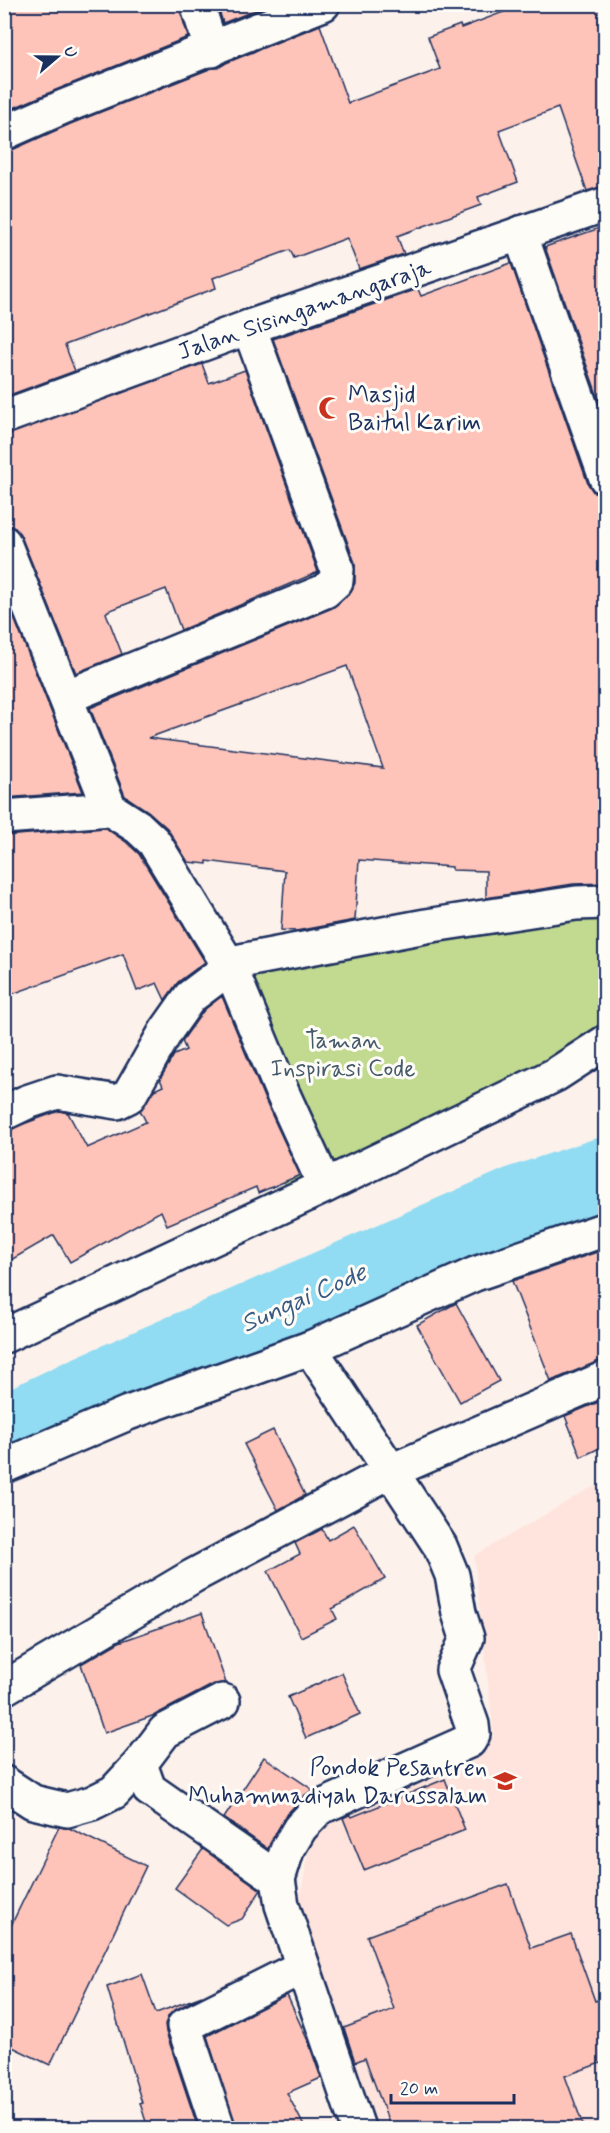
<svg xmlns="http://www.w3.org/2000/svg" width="610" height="2133" viewBox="0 0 610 2133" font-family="Mynerve,sans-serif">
  <rect width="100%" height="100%" fill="#fdf1eb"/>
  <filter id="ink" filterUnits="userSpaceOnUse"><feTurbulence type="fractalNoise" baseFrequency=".0167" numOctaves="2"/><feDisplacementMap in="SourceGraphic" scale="12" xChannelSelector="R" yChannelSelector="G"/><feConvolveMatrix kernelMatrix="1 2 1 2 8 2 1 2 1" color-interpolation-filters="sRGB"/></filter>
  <g filter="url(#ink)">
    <!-- built -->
    <path fill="#fee4dc" d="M605 1482V2128H372L298 1912 313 1825 494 1737 474 1556 587 1490Z"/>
    <!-- green -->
    <path fill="#c2da90" stroke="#6e8477" stroke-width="1.5" d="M605 907V1042L290 1194 205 1015 232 971Z"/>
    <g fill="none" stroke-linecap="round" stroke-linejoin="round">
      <!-- river -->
      <path stroke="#91dcf2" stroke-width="74" d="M4 1432 77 1397 521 1202 606 1174"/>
    </g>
    <!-- building -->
    <g fill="#ffc4b9" stroke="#1b2f5e" stroke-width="1.5" fill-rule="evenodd">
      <path d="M4 4H179L188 37 56 90 4 112Z"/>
      <path d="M217 4H271L223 23Z"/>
      <path d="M525 4H606V186L587 191 558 108 499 130 518 182 478 197 481 205 397 236 404 254 359 269 347 238 294 258 290 250 213 278 216 288 65 345 75 371 4 397V151L12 150 70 124 212 68H218L226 63 320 25 348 103 440 69 428 37 460 25 461 28Z"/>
      <path d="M606 224V420L545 247 600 228V226Z"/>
      <path d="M511 263 588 484 594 493 606 496V883L573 884 486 898V871L452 870V867L359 860 355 920 296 931 281 930 285 871 207 861V864L188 862 167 828 148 811 125 796 90 708 332 608 349 594 355 583V563L273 339 418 289 421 296ZM347 666 383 768 148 738Z"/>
      <path d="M202 364 209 383 245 370 318 572 181 630 166 589 108 611 106 613 122 654 76 673 21 536 15 528 4 525V435Z"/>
      <path d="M7 600 83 792 4 798V601Z"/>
      <path d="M105 828 126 842 139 854 205 962 178 982 165 1000 157 983 137 991 123 954 4 997V836Z"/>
      <path d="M222 996 265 1100 300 1175 258 1193 256 1187 167 1225 161 1211 70 1262 54 1235 4 1264V1131L59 1111 68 1113 87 1148 146 1122 140 1110 154 1090 163 1086 160 1079 174 1055 186 1050 182 1041 204 1010Z"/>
      <path d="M606 1249V1360L599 1361 551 1381 512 1281Z"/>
      <path d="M456 1303 499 1381 460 1402 417 1325Z"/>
      <path d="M606 1399V1445L581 1457 565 1416Z"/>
      <path d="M273 1430 305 1495 278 1510 244 1444Z"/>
      <path d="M354 1525 385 1579 332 1609 337 1619 301 1637 268 1571 300 1554 295 1543 322 1529 328 1540Z"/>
      <path d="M202 1613 226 1683 214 1684 155 1715 104 1733 81 1664 119 1642Z"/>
      <path d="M342 1673 360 1714 306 1738 288 1697Z"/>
      <path d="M264 1757 313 1790 305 1795 286 1815 268 1849 224 1818Z"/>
      <path d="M445 1779 465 1830 364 1870 343 1818 349 1815 352 1817Z"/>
      <path d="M59 1827 69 1828 146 1866 50 2065 4 2043V1940Z"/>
      <path d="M203 1849 261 1890 242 1919 226 1925 175 1888Z"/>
      <path d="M508 1884 531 1948 571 1934 595 2001 598 2000 606 2019V2061L565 2076 584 2128H391L365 2058 355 2062 344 2028 394 2009 367 1936Z"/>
      <path d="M142 1974 156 2013 202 1996 175 2010 169 2015 165 2024 166 2032 198 2128H148L140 2103H142L107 1987Z"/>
      <path d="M287 1995 308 2041 321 2078 287 2093 305 2128H236L207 2036Z"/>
    </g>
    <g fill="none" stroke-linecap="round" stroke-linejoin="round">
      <!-- minor casing -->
      <g stroke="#1b2f5e" stroke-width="38">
        <g id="minor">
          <path d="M197 4 212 50"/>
          <path d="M4 133 63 107 323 4"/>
          <path d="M520 233 606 478"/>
          <path d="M4 543 110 809 138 827 154 842 230 967 190 997 166 1031 129 1096 117 1102 57 1092 27 1102 4 1113"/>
          <path d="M66 697 325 591 336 581 337 569 249 327"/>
          <path d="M4 817 110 809"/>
          <path d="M325 1186 282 1092 230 967 241 961 251 959 426 926 576 903 606 902"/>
          <path d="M4 1336 325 1186 555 1075 606 1042"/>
          <path d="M310 1348 475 1274 606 1229"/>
          <path d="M4 1466 128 1413 310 1348 440 1546 452 1575 459 1613 467 1638 453 1670 472 1725 473 1734 469 1741 319 1808 300 1828 287 1850 278 1879 282 1905 358 2128"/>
          <path d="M4 1688 193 1576 389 1472 606 1378"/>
          <path d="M223 1701 165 1731 140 1764 149 1789 278 1879"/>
          <path d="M4 1783 33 1802 67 1810 92 1803 114 1792 140 1764"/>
          <path d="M218 2128 184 2026 302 1967"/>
        </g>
      </g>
      <!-- major casing -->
      <g stroke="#1b2f5e" stroke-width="38">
        <path id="major" d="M4 417 249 327 606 204"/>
      </g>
      <!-- minor -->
      <use href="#minor" stroke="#fdfcf7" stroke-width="33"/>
      <!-- major -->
      <use href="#major" stroke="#fdfcf7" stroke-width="33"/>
    </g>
  </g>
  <!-- icons -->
  <defs>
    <g id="mosque-bare" transform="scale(1.8)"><path d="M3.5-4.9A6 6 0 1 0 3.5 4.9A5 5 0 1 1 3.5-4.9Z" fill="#c8321e" stroke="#fdfcf7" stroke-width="2.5" paint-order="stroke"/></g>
    <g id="school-bare" transform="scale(1.8)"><path d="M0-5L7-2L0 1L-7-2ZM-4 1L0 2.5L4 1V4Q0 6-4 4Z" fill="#c8321e" stroke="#fdfcf7" stroke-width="2.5" paint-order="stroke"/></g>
  </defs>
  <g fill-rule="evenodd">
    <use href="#mosque-bare" x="330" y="408"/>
    <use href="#school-bare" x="505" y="1781"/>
  </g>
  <g text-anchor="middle" stroke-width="6" stroke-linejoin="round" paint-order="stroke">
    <!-- street labels -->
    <g font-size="24" fill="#1b2f5e" stroke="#fdfcf7">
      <text transform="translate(304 309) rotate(-19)" y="8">Jalan Sisingamangaraja</text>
    </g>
    <!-- poi labels -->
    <g font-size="24" fill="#1b2f5e" stroke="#fdfcf7" text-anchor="start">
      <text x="348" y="402">Masjid<tspan x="348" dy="28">Baitul Karim</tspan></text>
      <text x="487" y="1775" text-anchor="end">Pondok Pesantren<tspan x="487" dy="28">Muhammadiyah Darussalam</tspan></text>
    </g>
    <!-- park labels -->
    <g font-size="24" fill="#455a6a" stroke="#fdfcf7">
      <text x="343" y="1048">Taman<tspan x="343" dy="28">Inspirasi Code</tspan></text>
    </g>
    <!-- water labels -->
    <g font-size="26" font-style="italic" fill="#385a83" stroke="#fdfcf7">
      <text transform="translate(303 1297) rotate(-24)" y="9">Sungai Code</text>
    </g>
  </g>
  <!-- margin -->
  <rect width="610" height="2133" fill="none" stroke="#fdfcf7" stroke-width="24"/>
  <rect x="12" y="12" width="586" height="2109" fill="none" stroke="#1b2f5e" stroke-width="2" filter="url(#ink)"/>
  <!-- north arrow -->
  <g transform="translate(57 57) rotate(70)" stroke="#fdfcf7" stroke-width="4.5" paint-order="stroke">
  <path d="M0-4.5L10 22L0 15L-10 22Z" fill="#1b2f5e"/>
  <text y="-9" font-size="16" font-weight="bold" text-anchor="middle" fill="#1b2f5e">U</text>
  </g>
  <!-- scale -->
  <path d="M391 2094v9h123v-9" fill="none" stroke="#1b2f5e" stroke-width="3"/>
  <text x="400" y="2094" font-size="18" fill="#1b2f5e" stroke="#fdfcf7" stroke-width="4.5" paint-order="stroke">20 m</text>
</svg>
